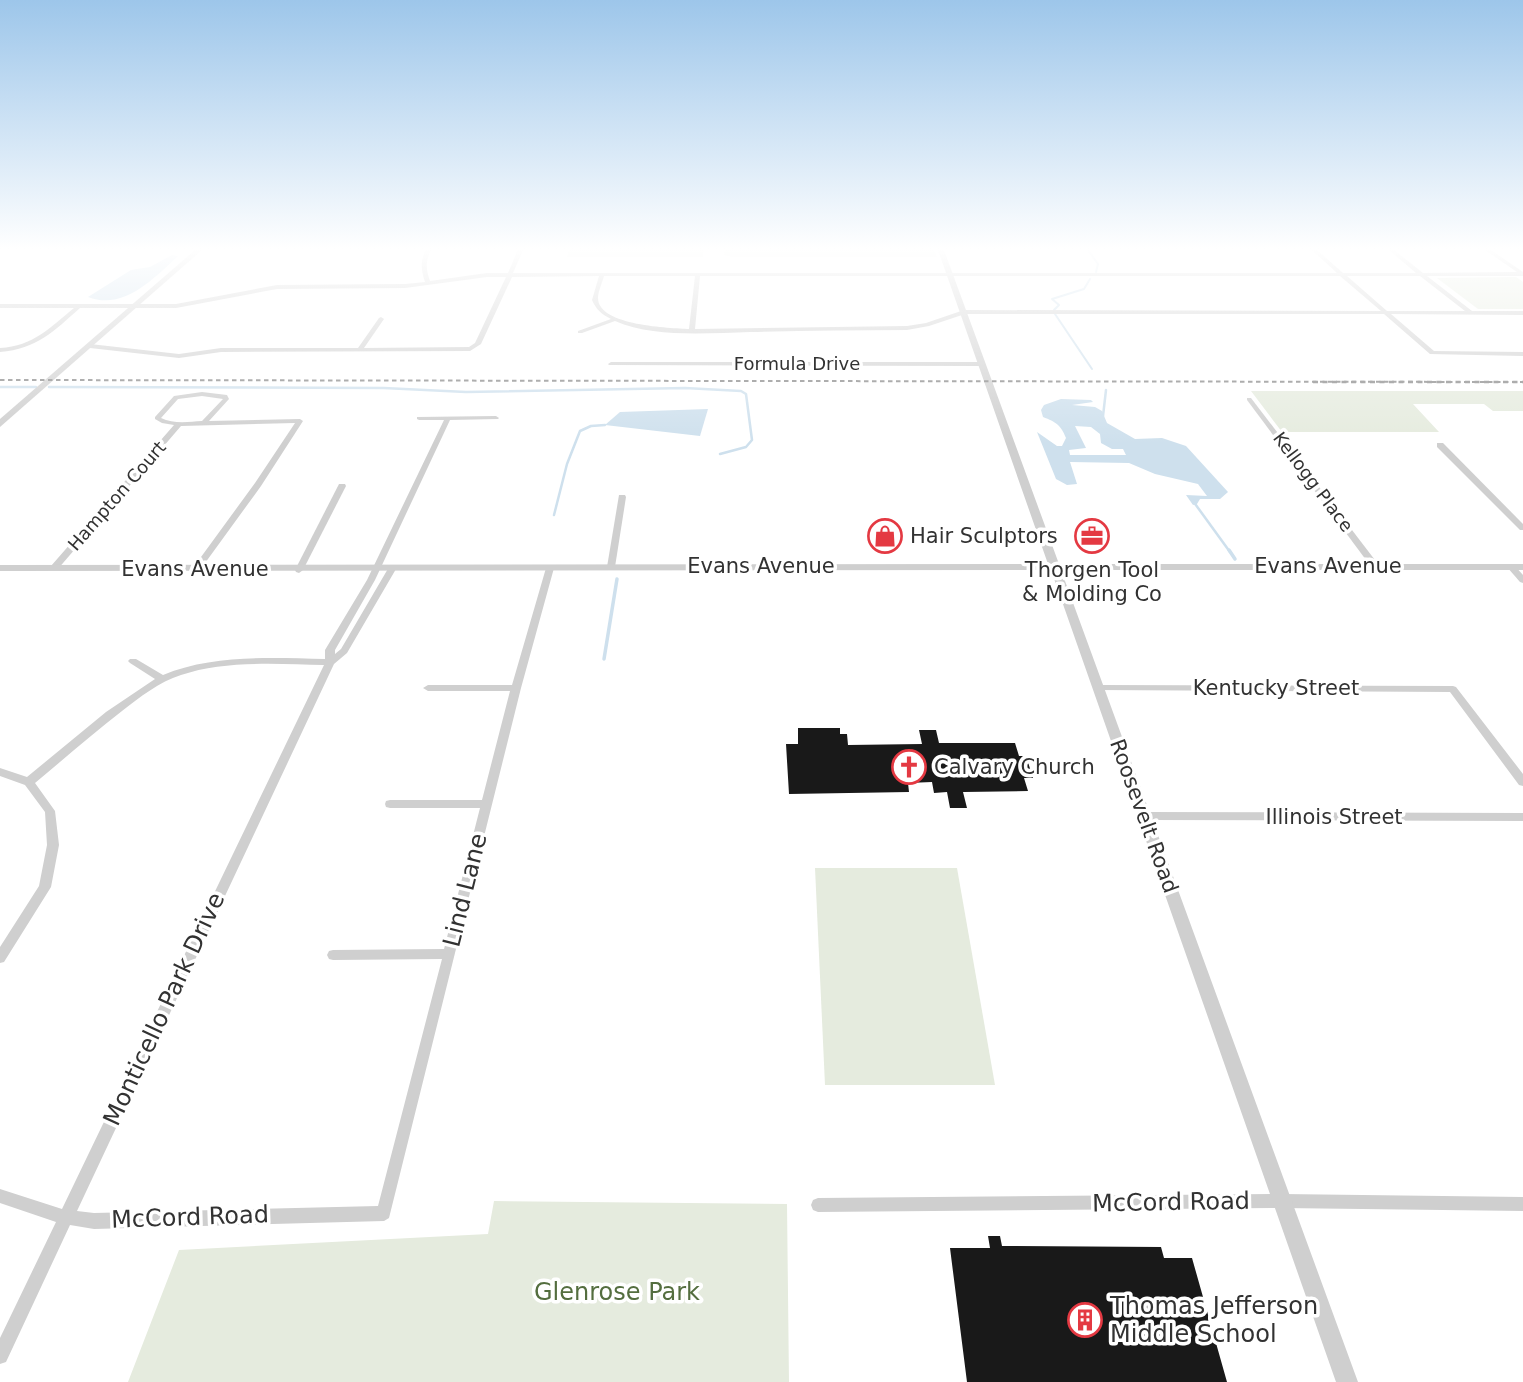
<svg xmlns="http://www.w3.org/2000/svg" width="1523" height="1382" viewBox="0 0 1523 1382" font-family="'DejaVu Sans',sans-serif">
  <rect width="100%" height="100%" fill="#fff"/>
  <!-- green -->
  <g fill="#e5ebde">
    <path d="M569 250H704L703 257H567Z"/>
    <path d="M725 250H934L937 257H732L724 255Z"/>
    <path d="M1516 277 1523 282V309H1478L1437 278Z"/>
    <path d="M1251 391H1523V411H1493L1484 404H1413L1439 432H1282Z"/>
    <path d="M815 868H957L995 1085H825Z"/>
    <path d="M494 1201 787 1204 789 1382H128L179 1250 488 1234Z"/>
  </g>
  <!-- water -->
  <g fill="#cee0ed" fill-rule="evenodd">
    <path d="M172 255 178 256C154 278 124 311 88 297L131 270 150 267Z"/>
    <path d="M1061 399 1091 400 1093 402 1072 405 1095 407 1102 411 1107 423 1135 439 1162 438 1186 446 1228 492 1220 499H1200L1197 504 1193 505 1186 495 1207 496 1198 484 1155 474 1129 463 1070 462 1077 484 1067 485 1056 479 1037 432 1057 446H1062L1066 438C1061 425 1056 422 1043 417L1041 410 1044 405ZM1075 426 1091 427 1100 434 1101 443 1112 449H1123L1126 455H1070L1069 450 1086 448Z"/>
    <path d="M708 409 700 436 605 425 620 412Z"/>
  </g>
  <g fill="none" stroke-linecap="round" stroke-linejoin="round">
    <!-- stream-far2 -->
    <g stroke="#cee0ed" stroke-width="2">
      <path d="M1088 250 1098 264 1096 272"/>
      <path d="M1054 310 1059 305 1052 299 1084 289 1090 279"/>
      <path d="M1055 314 1092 369"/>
    </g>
    <!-- stream-far1 -->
    <g stroke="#cee0ed" stroke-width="2.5">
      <path d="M0 387H36"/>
      <path d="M49 387 384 388 466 392 685 388 741 391 746 394 752 440 746 447 720 454"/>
      <path d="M1103 416 1106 390"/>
      <path d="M1193 501 1230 552"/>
      <path d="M554 515 567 464 580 431 591 426 605 425"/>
    </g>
    <!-- stream -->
    <g stroke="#cee0ed" stroke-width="3.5">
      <path d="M1229 550 1235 559"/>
      <path d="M604 659 617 579"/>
    </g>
  </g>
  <!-- building -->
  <g fill="#191919">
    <path d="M798 728H840V734H847L848 745 922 744 919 730H936L939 743H1015L1019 756H1026L1033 778H1024L1028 791 963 792 967 808H950L947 792 934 793 932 782 908 783 909 792 789 794 786 744H798Z"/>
    <path d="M988 1236H1000L1002 1246 1161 1247 1164 1258H1192L1227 1382H967L950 1248H990Z"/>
  </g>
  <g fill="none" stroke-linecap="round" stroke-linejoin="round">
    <!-- minor -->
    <g fill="#cfcfcf" fill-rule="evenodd">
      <path d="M426 250H431C425 261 426 270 430 281L487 273H508L518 250H523L513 273H1337L1312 250H1317L1343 273H1416L1389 250H1394L1423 273 1517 272 1485 250H1491L1523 272V276H1427L1472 311H1523V315L1391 314 1434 351 1523 352V356L1430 354 1384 314H965L929 326 907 330C855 330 802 331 750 332 708 333 654 338 615 321L582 333H578V331L611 319C601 314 596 309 592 300L599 276 512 277 481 344 470 351 221 352 179 358 90 348 87 346 90 344 179 354 221 348H358L379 318 381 317 384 319 364 348 469 347 475 343 506 277H487L405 288 277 289 176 308H80C54 331 37 349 0 352V348C34 346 49 328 74 308H0V304H176L277 285 405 284 425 282C421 270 420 261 426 250ZM604 276H695L689 329C671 328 598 326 598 298 598 292 602 283 604 276ZM700 276H1340L1381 311 964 310 926 323 907 326 695 329ZM1347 276H1420L1465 311H1387Z"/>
      <path d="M611 362H982L985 364 982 366 609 365 608 364Z"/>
      <path d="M202 392 227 395 229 399 209 421 300 419 303 421 261 486 200 570 197 571 193 568 255 483 295 423 181 426 57 570H51L50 568 51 566 174 425 162 423 155 419V417L174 396ZM202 396 223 399 202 421C188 422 173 424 161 418L178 399Z"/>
      <path d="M1247 398H1251L1378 564 1379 566 1378 568H1372L1247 400Z"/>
      <path d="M496 416 499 418 498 419 450 420 375 580 335 650V654L341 649 389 567H395L396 569 347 653 334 664 77 1211 94 1213 378 1206 442 959 333 960 329 959 327 955 329 951 333 950 444 949 480 808H390L386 807 385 804 386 801 390 800H482L510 691H428L423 688 428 685H512L546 568 550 565 553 566 554 568 521 688 389 1218 384 1221 94 1229 70 1225 6 1362 0 1364V1338L56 1222 0 1203V1189L62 1209 324 665C279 664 224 660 181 675 159 682 140 697 122 711 92 734 64 759 35 783L55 811 59 845 51 887 4 962 0 963V947L39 886 47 845 45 812 25 785 0 776V768L27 777 106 712 155 679 130 663 128 661 130 659H136L163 675C213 654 272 658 325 659V650L367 580 444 420H419L417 419V417Z"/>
      <path d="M1437 443H1443L1523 524V530H1520L1437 447Z"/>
      <path d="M339 484H345L346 486 303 570 299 573 296 572 295 570Z"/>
      <path d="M619 495H625L626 497 615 567 611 570 607 567Z"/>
      <path d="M1511 564 1514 565 1523 575V583L1520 582 1507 567Z"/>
      <path d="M1099 685 1453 686 1456 687 1523 774V786L1519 785 1450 692 1096 690 1094 688 1096 686Z"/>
      <path d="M1145 812 1523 813V821L1145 820 1141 819 1140 816 1141 813Z"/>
      <path d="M1282 1194 1523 1197V1211L1282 1208 818 1212 813 1210 811 1205 813 1200 818 1198Z"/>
    </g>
    <!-- tertiary -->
    <g fill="#cfcfcf" fill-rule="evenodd">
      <path d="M195 250H202L0 427V419Z"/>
      <path d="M938 250H944L1059 564H1523V570H1061L1358 1382H1336L1051 570 0 571V565L1048 564Z"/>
    </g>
    <!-- rail-far1 -->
    <path stroke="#878787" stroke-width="2" stroke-dasharray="4.5 3.5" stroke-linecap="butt" d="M0 380 1523 382"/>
    <!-- rail -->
    <path stroke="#878787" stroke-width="2.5" stroke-dasharray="5 4.5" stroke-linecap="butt" d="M1313 382H1523"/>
  </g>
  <!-- sky -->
  <linearGradient id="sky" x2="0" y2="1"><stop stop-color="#9dc6ea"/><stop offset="0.56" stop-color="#fff"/><stop offset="1" stop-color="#fff" stop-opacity="0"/></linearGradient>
  <rect width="1523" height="444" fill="url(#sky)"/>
  <!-- icons -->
  <defs>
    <g id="shop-ring" transform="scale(1.75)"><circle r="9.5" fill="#fff" stroke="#e43942" stroke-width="1.5"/><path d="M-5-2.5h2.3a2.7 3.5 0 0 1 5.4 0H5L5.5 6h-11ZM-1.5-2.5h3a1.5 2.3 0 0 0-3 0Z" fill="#e43942"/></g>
    <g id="office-ring" transform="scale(1.75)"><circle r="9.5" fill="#fff" stroke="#e43942" stroke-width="1.5"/><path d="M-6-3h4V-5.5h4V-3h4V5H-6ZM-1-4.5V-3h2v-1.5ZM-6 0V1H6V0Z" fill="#e43942"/></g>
    <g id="church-ring" transform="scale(1.75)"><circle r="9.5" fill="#fff" stroke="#e43942" stroke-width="1.5"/><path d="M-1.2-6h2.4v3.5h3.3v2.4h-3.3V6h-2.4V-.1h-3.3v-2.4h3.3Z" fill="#e43942"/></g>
    <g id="building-ring" transform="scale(1.75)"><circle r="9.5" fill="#fff" stroke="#e43942" stroke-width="1.5"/><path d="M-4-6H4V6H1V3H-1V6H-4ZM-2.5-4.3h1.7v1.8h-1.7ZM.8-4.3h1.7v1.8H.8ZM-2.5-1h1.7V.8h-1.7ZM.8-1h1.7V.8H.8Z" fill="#e43942"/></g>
  </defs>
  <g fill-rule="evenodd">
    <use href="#shop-ring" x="885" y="536"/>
    <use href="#office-ring" x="1092" y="536"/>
    <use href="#church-ring" x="909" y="767"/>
    <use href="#building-ring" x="1085" y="1320"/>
  </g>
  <g text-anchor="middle" stroke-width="7" stroke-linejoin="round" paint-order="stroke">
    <!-- far-street labels -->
    <g font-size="18" fill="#323232" stroke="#fff">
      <text x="797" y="370">Formula Drive</text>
      <text transform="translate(1313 482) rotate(53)" y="6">Kellogg Place</text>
      <text transform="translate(117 496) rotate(-49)" y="6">Hampton Court</text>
    </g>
    <!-- poi labels -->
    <g font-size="21" fill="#323232" stroke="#fff" text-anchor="start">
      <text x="910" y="543">Hair Sculptors</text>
      <text x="1092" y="577" text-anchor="middle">Thorgen Tool<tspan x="1092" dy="24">&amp; Molding Co</tspan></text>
      <text x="934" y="774">Calvary Church</text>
    </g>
    <!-- street labels -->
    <g font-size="21" fill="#323232" stroke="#fff">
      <text x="761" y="573">Evans Avenue</text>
      <text x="1328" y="573">Evans Avenue</text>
      <text x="195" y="576">Evans Avenue</text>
      <text x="1276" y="695">Kentucky Street</text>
      <text transform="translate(1144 816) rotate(70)" y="7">Roosevelt Road</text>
      <text x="1334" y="824">Illinois Street</text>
    </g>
    <!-- near-street labels -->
    <g font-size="24" fill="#323232" stroke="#fff">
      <text transform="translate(465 890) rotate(-76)" y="8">Lind Lane</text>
      <text transform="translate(164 1009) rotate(-65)" y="8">Monticello Park Drive</text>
      <text transform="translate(1171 1202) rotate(-1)" y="8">McCord Road</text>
      <text transform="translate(190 1217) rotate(-2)" y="8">McCord Road</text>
    </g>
    <!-- near-park labels -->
    <g font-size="24" fill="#546e3f" stroke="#fff">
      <text x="617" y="1300">Glenrose Park</text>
    </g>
    <!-- near-poi labels -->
    <g font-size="24" fill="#323232" stroke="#fff" text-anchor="start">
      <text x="1110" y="1314">Thomas Jefferson<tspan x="1110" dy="28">Middle School</tspan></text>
    </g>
  </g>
</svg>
